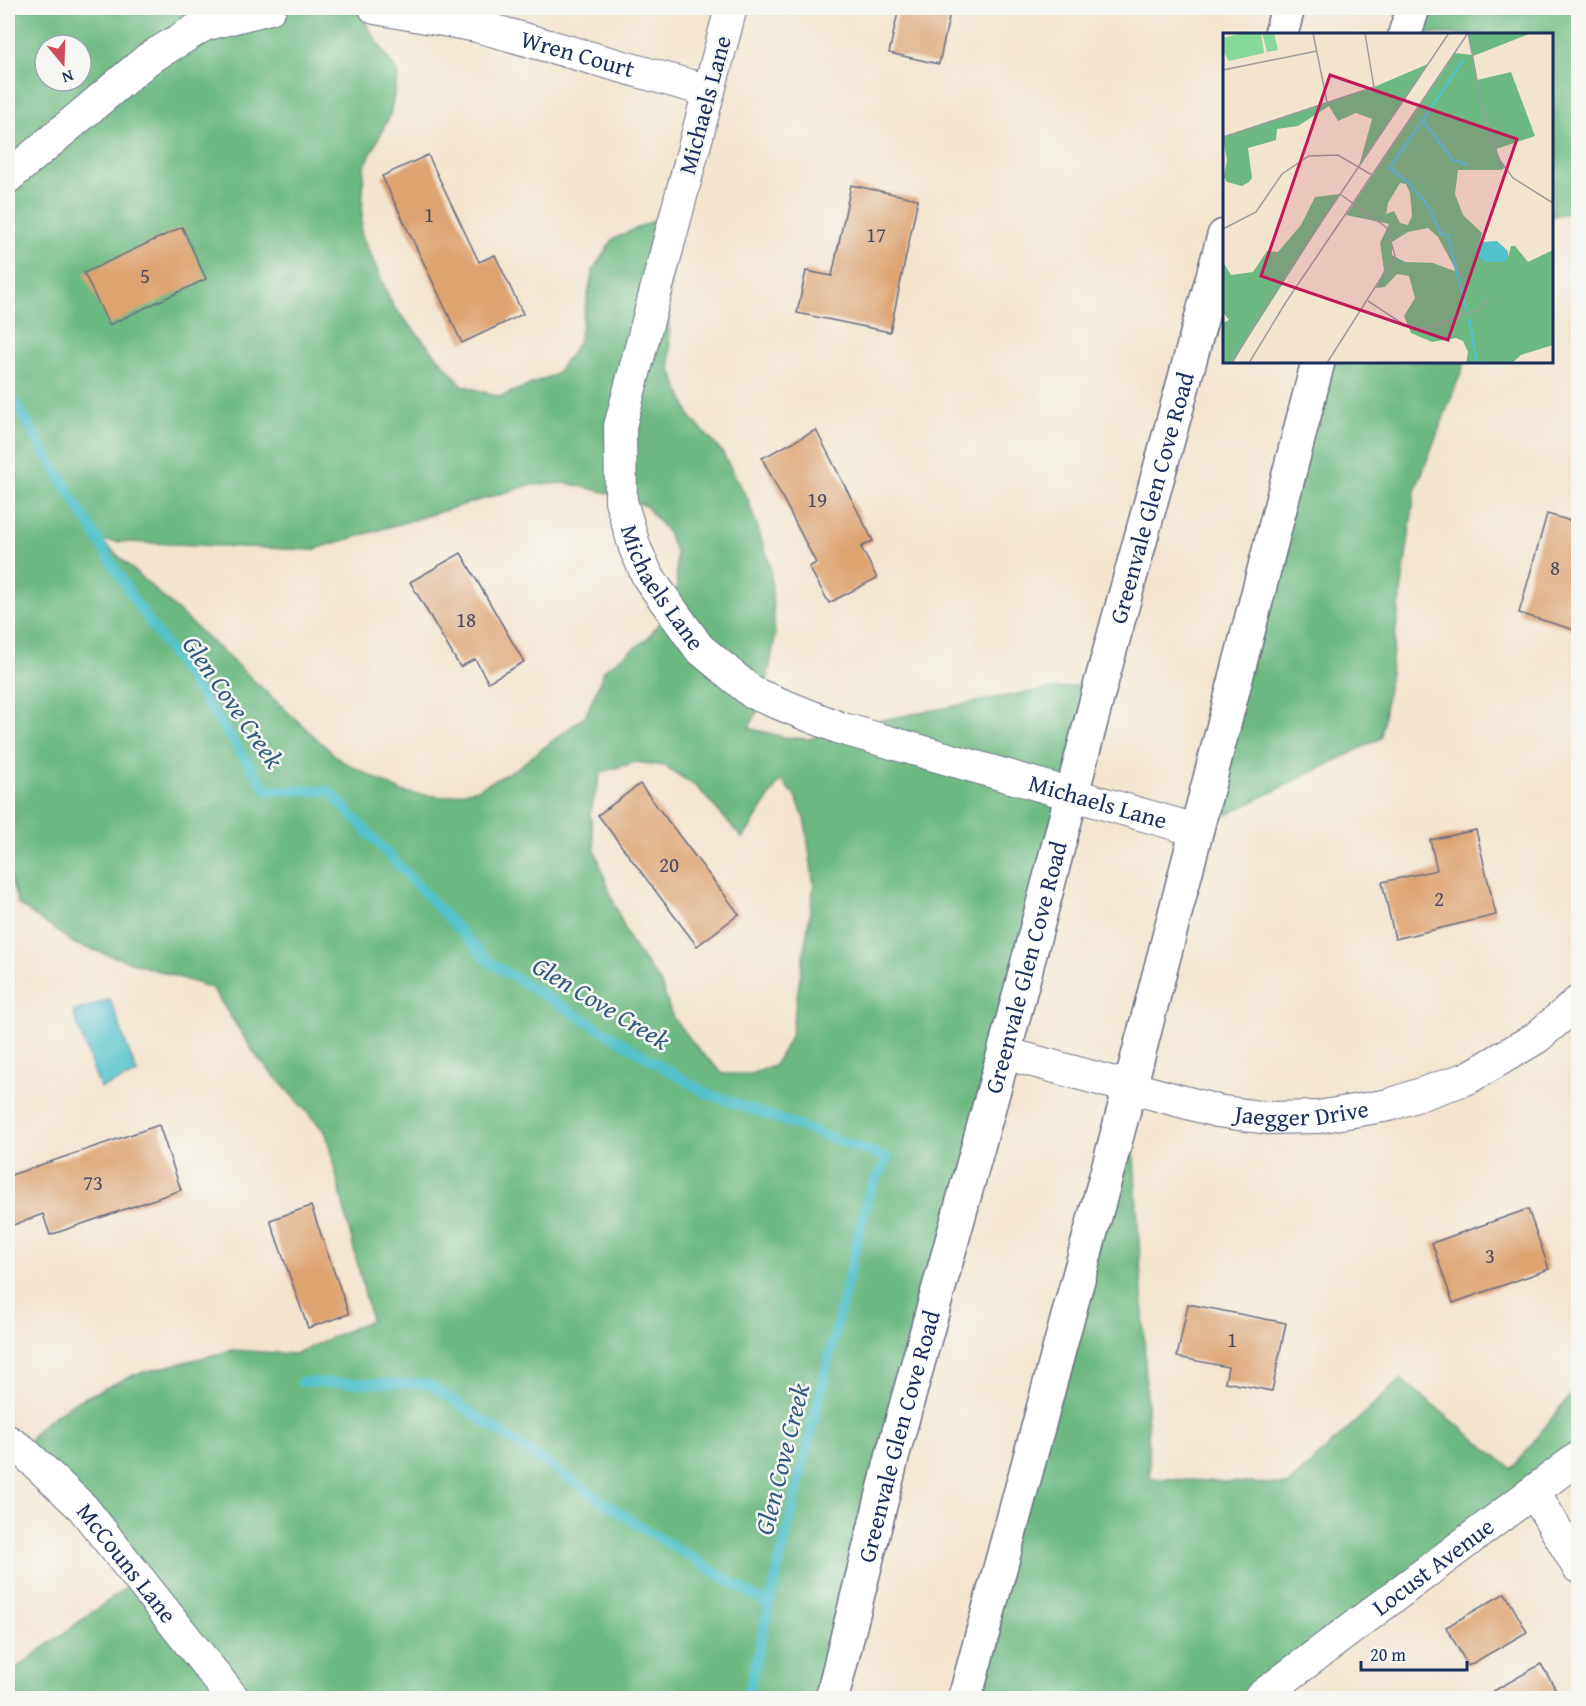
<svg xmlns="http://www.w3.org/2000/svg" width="1586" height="1706" viewBox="0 0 1586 1706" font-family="'Gentium Book Plus',serif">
  <rect width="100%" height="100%" fill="#f6f6f2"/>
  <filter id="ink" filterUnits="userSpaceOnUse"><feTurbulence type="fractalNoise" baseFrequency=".0167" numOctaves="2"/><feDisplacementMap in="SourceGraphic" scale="12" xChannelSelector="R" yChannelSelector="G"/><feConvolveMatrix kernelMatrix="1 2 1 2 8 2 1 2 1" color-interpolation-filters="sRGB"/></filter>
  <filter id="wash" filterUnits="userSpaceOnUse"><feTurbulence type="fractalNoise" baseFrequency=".008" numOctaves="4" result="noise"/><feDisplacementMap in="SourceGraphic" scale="24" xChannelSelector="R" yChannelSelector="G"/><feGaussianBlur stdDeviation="1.35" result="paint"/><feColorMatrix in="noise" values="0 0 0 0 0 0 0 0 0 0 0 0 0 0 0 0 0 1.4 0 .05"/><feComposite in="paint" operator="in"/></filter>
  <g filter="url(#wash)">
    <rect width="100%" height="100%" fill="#f3e4ce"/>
    <!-- forest -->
    <g fill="#6db982" stroke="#447470" stroke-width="1.5" fill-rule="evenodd">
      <path d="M8 8H356L398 74 390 115 364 168 361 233 393 306 462 385 500 397 556 374 578 343 593 270 613 239 677 210 668 310 671 370 691 418 722 452 748 500 770 564 775 636 765 696 749 728 783 737 809 739 840 728 1022 693 1100 683 832 1698H8V1674L139 1578 23 1451 38 1428 73 1403 136 1374 233 1350 294 1354 371 1320 326 1133 257 1057 212 988 75 944 18 904 8 869V792L11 775 8 766ZM45 45H81V81H45ZM567 483 608 493 646 506 666 530 676 553 677 599 647 639 605 669 586 715 516 769 478 789 443 797 402 792 340 760 102 541 312 550 530 485ZM636 762 665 766 697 787 743 839 780 780 796 797 805 821 814 886 791 1036 774 1066 750 1074H723L699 1050 672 1016 661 984 630 941 611 896 595 850 590 813 601 772Z"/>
      <path d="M1413 8H1578V210L1552 216V34H1405Z"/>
      <path d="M1318 362H1465L1415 491 1381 738 1196 830Z"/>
      <path d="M1130 1087 1143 1311 1150 1478 1288 1485 1401 1379 1512 1469 1578 1385V1458L1259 1698H965Z"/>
    </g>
    <!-- water -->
    <path fill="#54c2cc" stroke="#387895" stroke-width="1.5" d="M110 999 137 1074 100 1088 73 1012Z"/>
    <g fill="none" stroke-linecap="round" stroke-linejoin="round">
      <!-- stream -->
      <g stroke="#54c2cc" stroke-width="10">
        <path d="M8 391 133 598 267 790 329 791 489 962 706 1093 888 1158 869 1192 747 1698"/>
        <path d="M301 1382 429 1384 635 1523 769 1605"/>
      </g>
    </g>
    <g id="blocks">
      <!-- building -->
      <g fill="#dda371">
        <path d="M899 8H951L939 64 889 53Z"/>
        <path d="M428 155 479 262 495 255 523 314 462 343 382 176Z"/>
        <path d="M851 185 918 199 890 332 797 313 806 271 832 276Z"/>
        <path d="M182 227 206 279 109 325 84 273Z"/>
        <path d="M816 430 873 541 861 547 877 578 829 603 809 567 816 563 762 458Z"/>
        <path d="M1547 514 1578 523V631L1519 613Z"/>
        <path d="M461 553 524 662 488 682 475 659 460 667 410 582Z"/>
        <path d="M640 784 739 914 697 946 598 815Z"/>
        <path d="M1476 830 1496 915 1395 939 1382 882 1437 870 1430 840Z"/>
        <path d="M159 1125 181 1190 50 1235 43 1214 8 1227V1176Z"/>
        <path d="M311 1206 349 1314 308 1328 270 1220Z"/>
        <path d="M1528 1209 1549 1269 1453 1303 1432 1243Z"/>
        <path d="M1188 1304 1286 1323 1272 1391 1225 1382 1228 1367 1177 1357Z"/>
        <path d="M1505 1593 1527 1632 1468 1666 1446 1627Z"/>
        <path d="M1541 1664 1561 1698H1493L1490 1693Z"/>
      </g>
    </g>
  </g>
  <g filter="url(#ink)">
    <use href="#blocks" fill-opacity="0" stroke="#676e85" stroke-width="1.5"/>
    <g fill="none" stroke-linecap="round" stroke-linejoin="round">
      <!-- street casing -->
      <g stroke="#676e85" stroke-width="34">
        <g id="street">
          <path id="s1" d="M375 8 477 26 709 91"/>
          <path id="s2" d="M731 8 620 426 621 501 635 548 648 577 699 648 753 693 840 728 1196 830"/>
          <path d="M8 177 148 59 204 25 270 8"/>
          <path id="s3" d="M1004 1053 1217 1111 1267 1118 1318 1117 1389 1105 1468 1078 1536 1038 1578 1002"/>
          <path id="s4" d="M8 1441 23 1451 83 1508 233 1698"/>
          <path d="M1535 1493 1578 1567"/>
          <path id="s5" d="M1259 1698 1578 1458"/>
        </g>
      </g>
      <!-- primary casing -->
      <g stroke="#676e85" stroke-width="36">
        <g id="primary">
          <path d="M1281 34 1288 8"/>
          <path d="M1405 34 1413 8"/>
          <path id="s6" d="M832 1698 895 1446 1004 1053 1101 683 1224 236"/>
          <path d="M965 1698 1130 1087 1318 362"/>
        </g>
      </g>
      <!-- street -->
      <use href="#street" stroke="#fff" stroke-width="32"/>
      <!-- primary -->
      <use href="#primary" stroke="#fff" stroke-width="33"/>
    </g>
  </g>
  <g text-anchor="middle" stroke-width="5" stroke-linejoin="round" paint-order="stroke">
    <!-- number labels -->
    <g font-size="21" fill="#4c4c63">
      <text x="429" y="222">1</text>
      <text x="876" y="242">17</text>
      <text x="145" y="283">5</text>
      <text x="817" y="507">19</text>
      <text x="1555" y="575">8</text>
      <text x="466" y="627">18</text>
      <text x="669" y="872">20</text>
      <text x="1439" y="906">2</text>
      <text x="93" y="1190">73</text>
      <text x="1490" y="1263">3</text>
      <text x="1232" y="1347">1</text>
    </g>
    <!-- street labels -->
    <g font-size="24" fill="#1b2f5e" stroke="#f6f6f2">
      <text dy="8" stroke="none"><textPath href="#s1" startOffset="208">Wren Court</textPath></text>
      <text transform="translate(705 105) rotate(-75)" y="8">Michaels Lane</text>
      <text dy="8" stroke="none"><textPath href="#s6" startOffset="1242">Greenvale Glen Cove Road</textPath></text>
      <text dy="8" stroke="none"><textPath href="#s2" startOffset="604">Michaels Lane</textPath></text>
      <text dy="8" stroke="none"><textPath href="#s2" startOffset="1108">Michaels Lane</textPath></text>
      <text dy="8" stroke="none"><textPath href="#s6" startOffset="756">Greenvale Glen Cove Road</textPath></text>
      <text dy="8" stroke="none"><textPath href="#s3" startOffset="306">Jaegger Drive</textPath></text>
      <text dy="8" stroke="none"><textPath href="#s6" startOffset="270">Greenvale Glen Cove Road</textPath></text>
      <text dy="8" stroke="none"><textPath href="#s4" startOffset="171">McCouns Lane</textPath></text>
      <text dy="8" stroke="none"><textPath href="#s5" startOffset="218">Locust Avenue</textPath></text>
    </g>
    <!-- water labels -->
    <g font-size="26" font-style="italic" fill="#2c5b7f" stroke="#f6f6f2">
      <text transform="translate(233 702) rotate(55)" y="9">Glen Cove Creek</text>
      <text transform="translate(601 1003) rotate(31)" y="9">Glen Cove Creek</text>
      <text transform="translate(782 1459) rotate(-76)" y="9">Glen Cove Creek</text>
    </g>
  </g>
  <!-- overview -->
  <g transform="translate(1223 33)">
    <rect width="330" height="330" fill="#f3e4ce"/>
    <path d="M20 0H38L41 20 6 28 0 18V5ZM39 0H51L55 17 44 19Z" fill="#87d99a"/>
    <path d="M245 0H309L250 23 254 47 288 39 312 103 273 116 281 135 278 137H235L232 161 240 182 259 200 255 216 285 224 288 213H292L305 229 330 217V312L298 322 289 330H243L245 319 240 308 233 305 209 309 188 300 181 283 192 265 186 243 174 241 162 254 153 255 161 237 157 210 166 191 123 182 232 20 249 22ZM177 150 183 151 187 160 189 183 185 192 177 190 171 178 163 181 165 170ZM205 195 215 204 234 239 210 230 182 229 169 222V209L185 199ZM205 31 136 133 149 86 133 80 115 88 106 73 75 93 54 96 53 107 25 115 29 145 26 149 19 153 4 149 1 144 4 127 0 104 151 54ZM117 161 9 330H0V290L6 287 0 279V229L8 242 30 239 44 218 55 219 78 192 92 164Z" fill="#6db982" fill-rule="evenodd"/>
    <path d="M274 208 285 218V224L282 229H262L255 222 259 209Z" fill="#54c2cc"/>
    <path fill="none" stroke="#54c2cc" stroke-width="3" d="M240 28 167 135 186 150 206 174 218 201 225 203 243 276M200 88 230 127 245 132M246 286 254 330"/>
    <path fill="none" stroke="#9d9ca1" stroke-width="1.5" d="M90 0 104 69M245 0 260 78 276 126 290 145 330 170M0 37 94 18M0 104 151 54 142 0M0 196 33 179 59 141 86 123 115 122 149 142M145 268 183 293 202 296 257 276 264 267M9 330 47 265 226 0M26 330 63 269 245 0M104 330 172 223 164 195 117 161"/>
    <path fill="#c2185b" fill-opacity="0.15" stroke="#c2185b" stroke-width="3" d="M107 42 294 106 225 307 38 243Z"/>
    <rect width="330" height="330" fill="none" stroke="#1b2f5e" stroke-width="3"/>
  </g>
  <!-- margin -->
  <rect width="1586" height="1706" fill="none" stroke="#f6f6f2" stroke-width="30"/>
  <!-- north arrow -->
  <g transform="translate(63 63) rotate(161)"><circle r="28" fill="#f6f6f2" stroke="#9ea6b7" stroke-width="1.5"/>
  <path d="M0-4.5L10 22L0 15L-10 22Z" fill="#d1495b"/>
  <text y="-9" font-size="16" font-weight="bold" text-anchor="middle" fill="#1b2f5e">N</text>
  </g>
  <!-- scale -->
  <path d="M1361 1661v9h106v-9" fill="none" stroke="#1b2f5e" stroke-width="3"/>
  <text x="1370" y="1661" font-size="18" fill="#1b2f5e" stroke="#f6f6f2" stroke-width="4.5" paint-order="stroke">20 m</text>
</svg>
